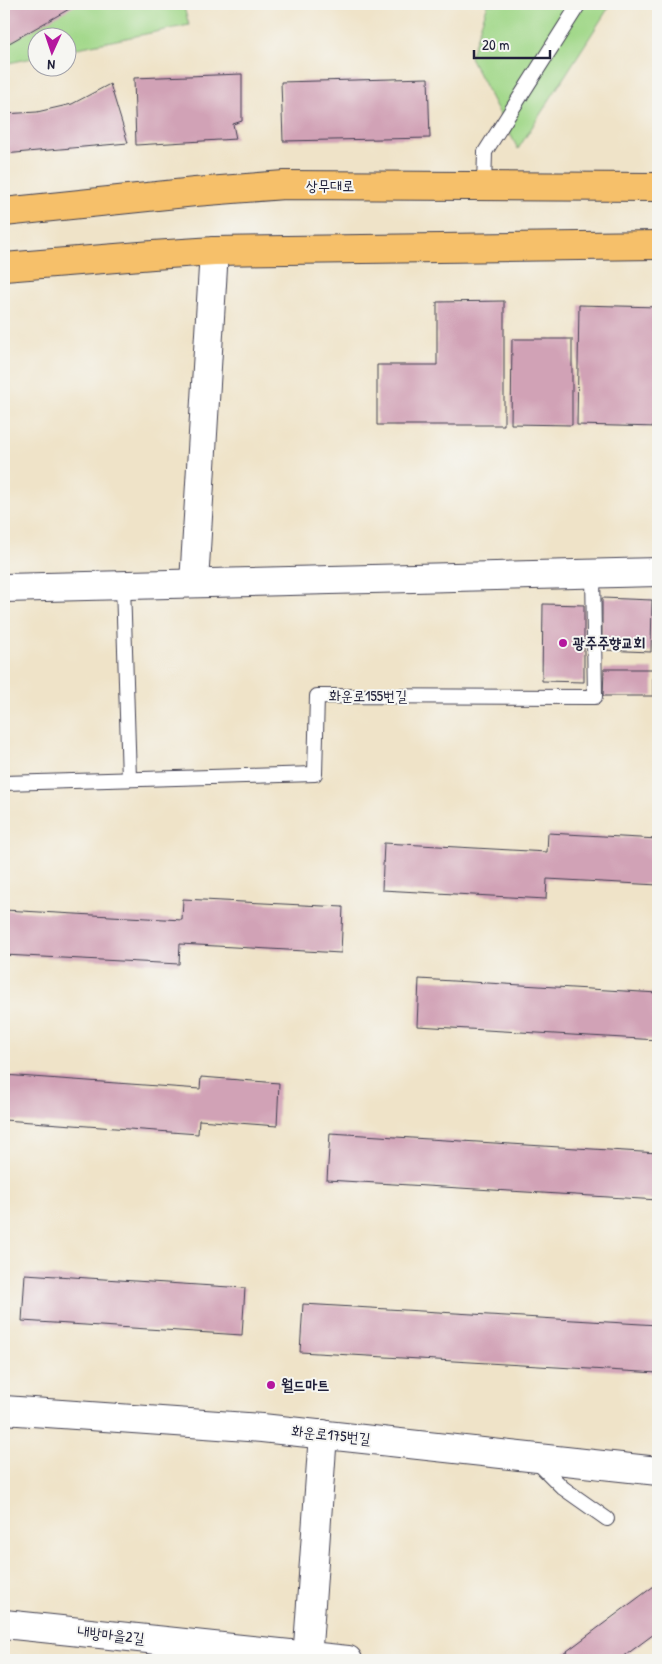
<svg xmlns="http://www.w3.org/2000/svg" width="662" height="1664" viewBox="0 0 662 1664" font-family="'Patrick Hand','Poor Story',sans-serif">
  <rect width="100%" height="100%" fill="#f6f6f2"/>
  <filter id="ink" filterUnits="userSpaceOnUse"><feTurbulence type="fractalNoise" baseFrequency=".02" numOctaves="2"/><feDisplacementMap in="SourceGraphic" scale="10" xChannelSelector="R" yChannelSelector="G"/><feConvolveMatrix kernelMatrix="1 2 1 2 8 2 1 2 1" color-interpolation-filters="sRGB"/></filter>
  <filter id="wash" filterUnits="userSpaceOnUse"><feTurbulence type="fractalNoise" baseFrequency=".0096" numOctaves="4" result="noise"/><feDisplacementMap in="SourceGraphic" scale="20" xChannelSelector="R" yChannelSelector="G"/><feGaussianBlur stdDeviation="1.12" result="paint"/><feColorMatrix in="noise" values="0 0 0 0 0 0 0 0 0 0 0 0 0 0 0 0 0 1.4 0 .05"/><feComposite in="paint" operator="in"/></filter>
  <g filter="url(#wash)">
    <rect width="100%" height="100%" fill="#efe3c8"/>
    <!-- green -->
    <g fill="#a2d88a" stroke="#627d62">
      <path d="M4 4H183L189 25 68 50V38H38L37 57 4 64Z"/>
      <path d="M488 4H611L518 149 470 57Z"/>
    </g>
    <g id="blocks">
      <!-- building -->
      <g fill="#d1a2b6">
        <path d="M4 4H78L4 46Z"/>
        <path d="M242 74V121L233 124 236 139 136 145 134 78Z"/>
        <path d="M428 78 430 138 283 141 281 82Z"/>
        <path d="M110 84 128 143 4 154V114L37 112 72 104Z"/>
        <path d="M504 301V425H377V365H437V302Z"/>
        <path d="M579 305 658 307V427L577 425Z"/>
        <path d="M512 339H572V425L511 424Z"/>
        <path d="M602 598 652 600 651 652 602 650Z"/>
        <path d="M543 604 584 605V682L542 681Z"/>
        <path d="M604 669H653V696H603Z"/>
        <path d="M548 833 658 839V885L547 879 546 899 382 890 384 843 547 852Z"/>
        <path d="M183 899 343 907 341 953 180 944 179 964 4 955V910L182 920Z"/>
        <path d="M419 979 658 993V1040L417 1026Z"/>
        <path d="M4 1075 200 1089 201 1077 279 1083 277 1126 199 1120 198 1134 4 1120Z"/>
        <path d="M330 1133 658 1153V1200L327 1180Z"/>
        <path d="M25 1274 245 1288 242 1335 22 1321Z"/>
        <path d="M303 1304 658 1325V1373L300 1352Z"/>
        <path d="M658 1583V1631L619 1660H555Z"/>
      </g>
    </g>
  </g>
  <g filter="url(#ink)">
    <use href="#blocks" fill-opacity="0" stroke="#413f50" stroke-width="1"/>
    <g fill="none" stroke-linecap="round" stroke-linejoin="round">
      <!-- lane casing -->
      <g stroke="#413f50" stroke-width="16">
        <g id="lane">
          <path d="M484 186 485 152 579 4"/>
          <path d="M123 585 129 779"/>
          <path d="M4 783 315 774 317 696 595 697 593 574"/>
          <path d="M536 1461 563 1488 607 1519"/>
        </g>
      </g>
      <!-- street casing -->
      <g stroke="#413f50" stroke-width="30">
        <g id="street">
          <path d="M194 583 214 251"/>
          <path d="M4 588 658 572"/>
          <path d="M4 1410 262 1428 658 1471"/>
          <path d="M4 1624 348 1660"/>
          <path d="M307 1660 323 1434"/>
        </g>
      </g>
      <!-- primary casing -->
      <g stroke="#413f50" stroke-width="30">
        <g id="primary">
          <path d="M4 212 195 192 284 185 658 187"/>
          <path d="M4 267 153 255 214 251 658 245"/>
        </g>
      </g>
      <!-- lane -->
      <use href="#lane" stroke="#fff" stroke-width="14"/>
      <!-- street -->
      <use href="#street" stroke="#fff" stroke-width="28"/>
      <!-- primary -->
      <use href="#primary" stroke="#f6c06b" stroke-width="28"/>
    </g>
  </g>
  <!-- markers -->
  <g fill="#b5179e" stroke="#f6f6f2" stroke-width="2">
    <circle cx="563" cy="643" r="5"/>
    <circle cx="271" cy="1385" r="5"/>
  </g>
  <g text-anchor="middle" stroke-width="4" stroke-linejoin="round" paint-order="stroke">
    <!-- street labels -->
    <g font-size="15" fill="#22223b" stroke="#f6f6f2">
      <text x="330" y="191">상무대로</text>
      <text x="368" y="701">화운로155번길</text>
      <text transform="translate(331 1435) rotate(6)" y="5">화운로175번길</text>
      <text transform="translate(111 1635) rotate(6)" y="5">내방마을2길</text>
    </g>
    <!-- poi labels -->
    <g font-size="15" font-weight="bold" fill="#22223b" stroke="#f6f6f2" text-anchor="start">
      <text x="573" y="648">광주주향교회</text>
      <text x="281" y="1390">월드마트</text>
    </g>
  </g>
  <!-- margin -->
  <rect width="662" height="1664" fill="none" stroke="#f6f6f2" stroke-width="20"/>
  <!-- north arrow -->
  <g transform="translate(52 52) rotate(183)"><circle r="24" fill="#f6f6f2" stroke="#a1a1a9"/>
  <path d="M0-4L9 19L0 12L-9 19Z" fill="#b5179e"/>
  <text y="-8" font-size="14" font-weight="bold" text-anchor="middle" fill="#22223b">N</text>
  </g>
  <!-- scale -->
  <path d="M474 50v8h76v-8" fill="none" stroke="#22223b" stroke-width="2.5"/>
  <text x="482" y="50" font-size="15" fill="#22223b" stroke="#f6f6f2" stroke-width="4" paint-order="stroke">20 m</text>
</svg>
